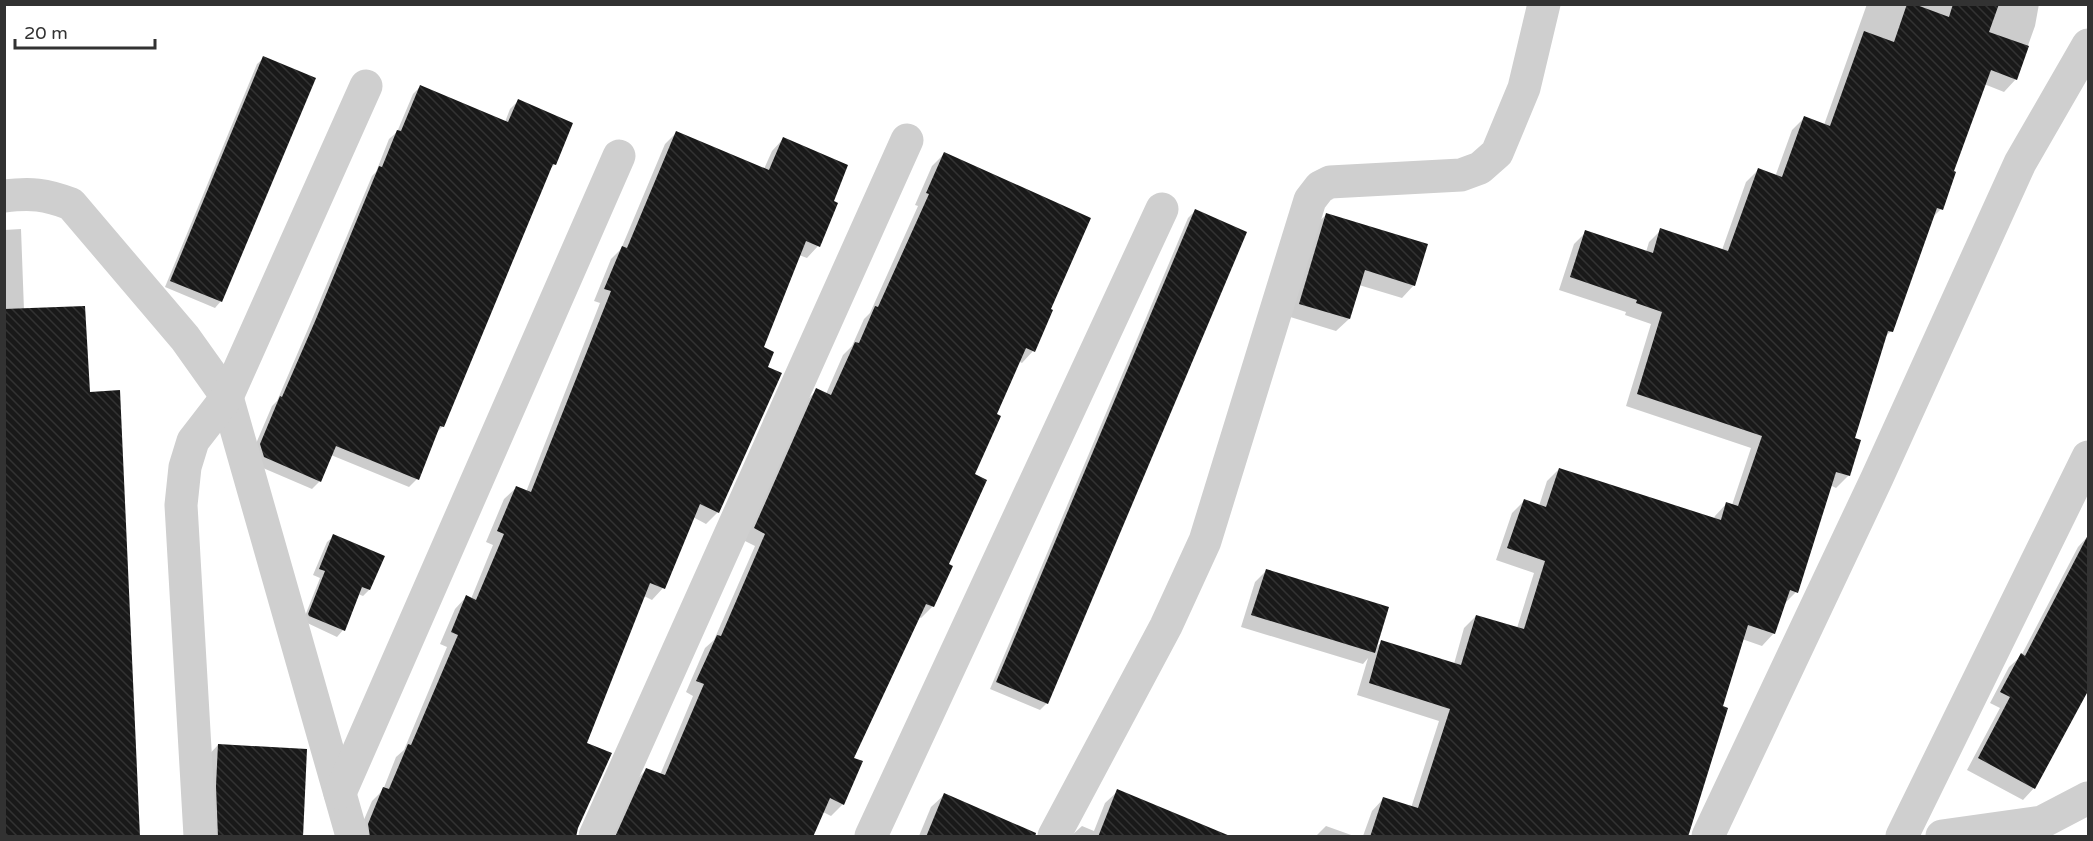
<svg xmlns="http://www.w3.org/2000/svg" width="2093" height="841" viewBox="0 0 2093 841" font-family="'Varela Round',sans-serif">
  <defs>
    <pattern id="building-back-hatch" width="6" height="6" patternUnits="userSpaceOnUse" patternTransform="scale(1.5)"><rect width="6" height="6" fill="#191919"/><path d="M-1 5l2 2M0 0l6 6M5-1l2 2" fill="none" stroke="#323232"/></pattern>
  </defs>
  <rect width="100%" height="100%" fill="#fff"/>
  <!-- shadow -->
  <g fill="#0003">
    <path d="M1867 4H2039L2035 26 2016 79 2004 92 1984 84 1952 172 1941 209 1931 219 1891 331 1884 338 1853 439 1849 475 1836 488 1830 485 1796 592 1783 605 1774 633 1762 646 1742 639 1659 836H1363L1372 811 1384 798 1411 808 1439 721 1357 695 1368 658 1363 664 1241 627 1255 582 1266 571 1375 648 1382 642 1454 664 1464 628 1476 616 1517 628 1534 573 1496 560 1512 513 1524 501 1539 506 1547 481 1559 469 1713 520 1715 516 1727 503 1732 505 1751 448 1626 406 1651 324 1625 315 1626 312 1559 290 1574 244 1586 232 1646 252 1649 242 1661 230 1722 250 1746 182 1758 170 1775 177 1792 130 1804 118 1824 125Z"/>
    <path d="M264 58 221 301 215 308 165 287 257 64Z"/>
    <path d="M421 86 505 122 510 109 518 101 555 164 549 170 442 427 436 433 417 479 409 487 331 455 320 481 312 489 256 465 252 453 272 406 277 401 308 329 372 176 376 172 389 139 397 132 413 94Z"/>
    <path d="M677 132 764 169 772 151 783 139 818 246 807 258 799 255 762 348 718 512 706 524 693 517 663 588 652 600 644 596 585 744 575 836H357L372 801 383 790 396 757 404 750 447 647 440 644 455 609 466 597 471 599 493 545 486 542 504 499 516 488 526 492 600 303 594 301 611 259 621 249 665 144Z"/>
    <path d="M944 154 1049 310 1033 351 1022 363 1018 361 995 414 973 475 933 606 921 618 919 617 852 758 843 804 831 816 823 812 812 836H610L635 781 647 769 660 775 693 696 686 692 705 648 714 640 755 546 743 540 805 402 817 390 826 394 843 355 852 346 864 319 870 313 918 206 915 205 932 166Z"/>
    <path d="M1195 211 1047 703 1040 710 990 689 1188 218Z"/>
    <path d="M1326 215 1414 285 1402 298 1359 285 1349 319 1336 331 1287 316 1313 227Z"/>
    <path d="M21 229 24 310 88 393 4 836V230Z"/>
    <path d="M334 536 369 590 363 596 358 594 343 630 337 637 303 621 320 578 313 575 327 542Z"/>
    <path d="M2088 536V695L2085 693 2034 788 2023 800 1967 770 2000 708 1990 703 2009 667 2021 656 2078 547Z"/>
    <path d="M218 745 302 836H201V763Z"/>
    <path d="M1118 791 1228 836H1071L1082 826 1094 831 1105 803Z"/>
    <path d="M944 795 1018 836H919L931 807Z"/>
    <path d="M1326 826 1354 836H1316Z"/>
  </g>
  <!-- building -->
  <g fill="url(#building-back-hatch)">
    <path d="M1907 4H1914L1949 17 1953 4H1999L1989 32 2029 46 2017 80 1991 70 1954 171 1956 172 1943 210 1937 208 1893 332 1888 331 1855 438 1861 440 1850 476 1836 472 1798 593 1790 590 1775 634 1748 625 1723 706 1728 708 1688 837H1370L1383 797 1418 808 1450 709 1369 683 1381 640 1461 665 1476 615 1524 629 1545 561 1507 548 1524 499 1546 507 1559 468 1721 520 1726 502 1738 506 1762 436 1637 394 1662 312 1636 303 1637 300 1570 277 1585 230 1653 253 1660 228 1728 251 1758 168 1782 177 1804 116 1830 126 1864 31 1894 42Z"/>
    <path d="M263 56 316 78 222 302 170 281Z"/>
    <path d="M420 85 508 122 518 99 573 123 556 165 553 164 444 427 440 426 419 480 336 446 321 482 264 457 260 444 280 396 282 397 316 319 379 166 382 167 397 130 401 131Z"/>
    <path d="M676 131 769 170 783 137 848 165 834 201 838 203 820 247 806 241 764 347 774 352 768 367 782 373 719 513 700 504 665 589 650 583 587 743 612 753 578 828 576 837H370L368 824 383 787 389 789 408 744 411 745 458 635 451 632 466 595 476 600 504 534 497 531 516 486 531 492 611 291 604 289 622 246 627 248Z"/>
    <path d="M944 152 1091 218 1051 309 1053 310 1035 352 1026 348 997 414 1001 416 975 474 987 480 949 564 953 566 934 607 926 604 854 758 863 761 844 805 830 798 813 837H615L646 768 665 775 704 684 696 681 717 635 721 636 765 534 754 528 816 388 831 395 855 342 859 343 875 306 878 307 929 194 926 193Z"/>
    <path d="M1195 209 1247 232 1048 704 996 682Z"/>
    <path d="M1326 213 1428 244 1415 286 1365 270 1350 319 1299 304Z"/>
    <path d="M85 306 90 392 120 390 140 837H4V309Z"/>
    <path d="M333 534 385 556 370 590 362 587 345 631 309 616 308 614 325 571 319 569Z"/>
    <path d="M2088 535V691L2035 789 1978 758 2010 697 2000 692 2021 653 2025 656Z"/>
    <path d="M1266 569 1389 607 1375 653 1251 615Z"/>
    <path d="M218 744 307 749 303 837H218L216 786Z"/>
    <path d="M1117 789 1230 836V837H1098Z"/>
    <path d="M944 793 1036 833 1035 837H926Z"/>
  </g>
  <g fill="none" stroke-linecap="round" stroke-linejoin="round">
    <!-- minor -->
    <g stroke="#cfcfcf" stroke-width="33">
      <path d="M4 196C31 193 45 194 71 204L185 338 227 397 352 836"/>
      <path d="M340 793 619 156"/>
      <path d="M200 836 181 505 185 467 193 441 227 397 366 86"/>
      <path d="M595 836 907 140"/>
      <path d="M871 836 1162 209"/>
      <path d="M1054 836 1166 626 1205 541 1310 200 1320 187 1330 182 1461 175 1480 168 1497 153 1524 88 1544 4"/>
      <path d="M1708 836 1877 478 2020 163 2088 45"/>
      <path d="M1902 836 2088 457"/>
      <path d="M1942 836 2042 822 2088 798"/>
    </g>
  </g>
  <!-- border -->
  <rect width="2093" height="841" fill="none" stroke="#323232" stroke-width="12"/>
  <!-- scale -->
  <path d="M15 39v9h140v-9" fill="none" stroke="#323232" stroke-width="3"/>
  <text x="24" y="39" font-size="18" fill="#323232" stroke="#ffffff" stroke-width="4.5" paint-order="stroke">20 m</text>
</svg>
